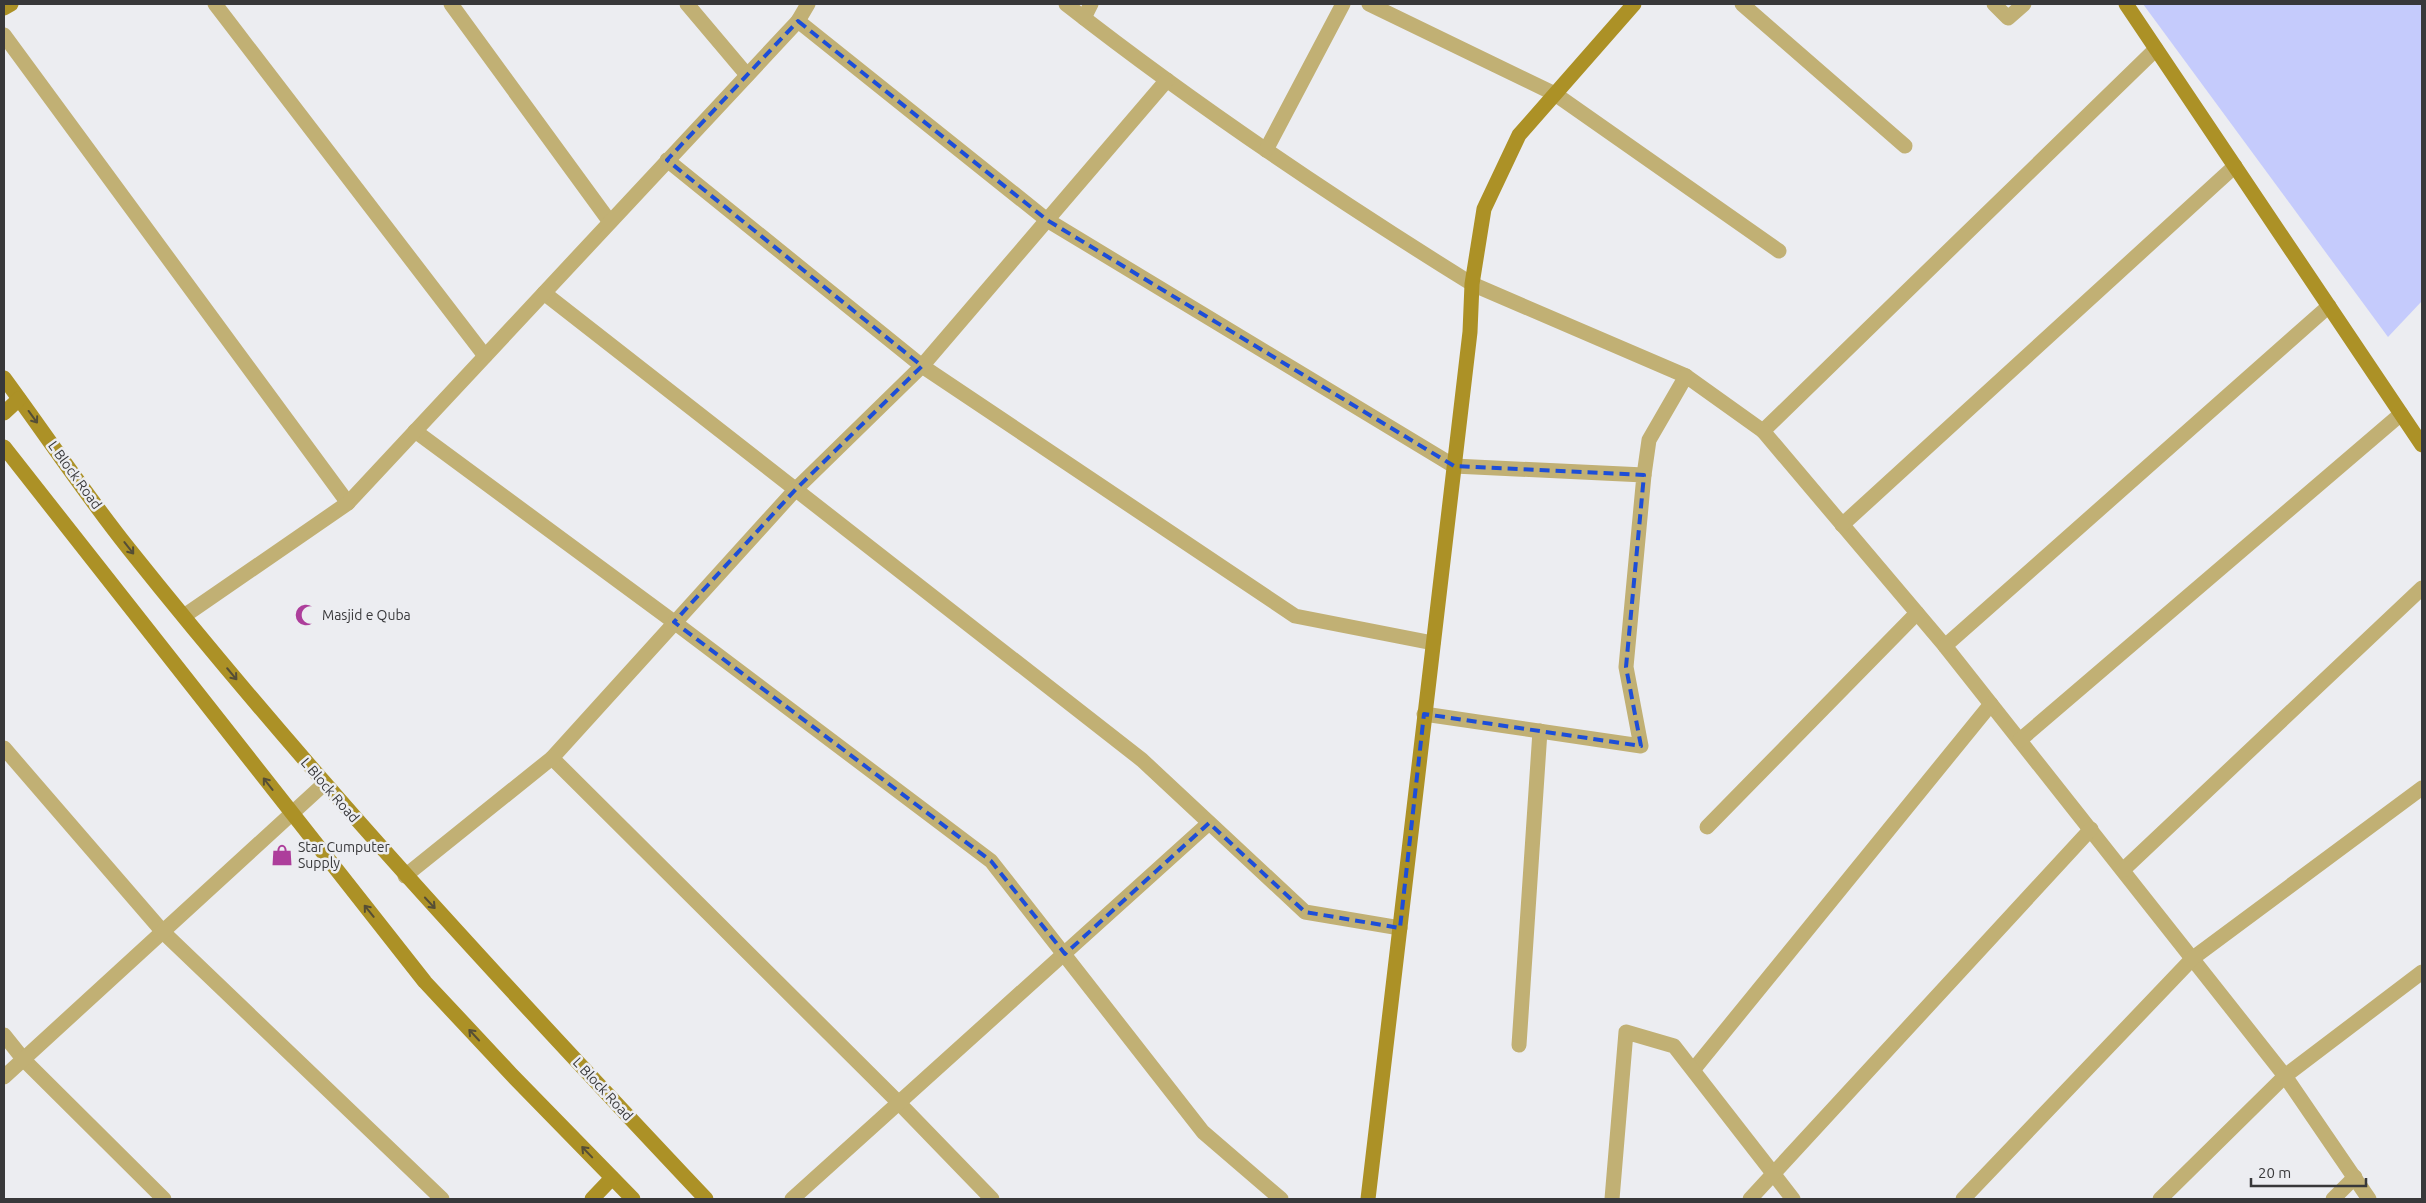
<svg xmlns="http://www.w3.org/2000/svg" width="2426" height="1203" viewBox="0 0 2426 1203" font-family="Ubuntu,sans-serif">
  <rect width="100%" height="100%" fill="#ecedf1"/>
  <!-- green -->
  <path fill="#c5cbfc" d="M2143 4H2422V301L2388 337Z"/>
  <g fill="none" stroke-linecap="round" stroke-linejoin="round">
    <!-- lane -->
    <path stroke="#c1b074" stroke-width="15" d="M1066 4C1195 105 1332 197 1472 284"/>
    <!-- street -->
    <g stroke="#c1b074" stroke-width="15">
      <path d="M215 4 485 356"/>
      <path d="M451 4 610 222"/>
      <path d="M687 4 747 75"/>
      <path d="M1369 4 1555 94 1779 251"/>
      <path d="M1742 4 1905 146"/>
      <path d="M1994 4 2008 18 2024 4"/>
      <path d="M1084 18 1091 4"/>
      <path d="M798 21 1047 220 1454 466 1644 475 1626 667 1641 746 1424 714"/>
      <path d="M4 35 348 503"/>
      <path d="M1266 150 1343 4"/>
      <path d="M667 160 922 366 1295 616 1433 643"/>
      <path d="M1472 284 1686 376"/>
      <path d="M544 293 1142 760 1305 912 1400 928"/>
      <path d="M415 431 674 622 991 861 1203 1132 1281 1199"/>
      <path d="M1763 431 2156 49"/>
      <path d="M1644 475 1649 440 1686 376 1763 431 1945 646 2285 1076 2369 1199"/>
      <path d="M1842 525 2235 166"/>
      <path d="M184 616 348 503 798 21 808 4"/>
      <path d="M1945 646 2329 306"/>
      <path d="M2020 740 2401 414"/>
      <path d="M4 748 163 932 442 1199"/>
      <path d="M552 758 900 1104 992 1199"/>
      <path d="M1707 827 1917 613"/>
      <path d="M2123 870 2422 588"/>
      <path d="M405 876 552 758 796 489 922 366 1167 80"/>
      <path d="M4 1035 24 1060 164 1199"/>
      <path d="M1519 1045 1540 731"/>
      <path d="M1694 1069 1991 704"/>
      <path d="M4 1077 324 784"/>
      <path d="M792 1199 1209 823"/>
      <path d="M1612 1199 1626 1032 1674 1046 1793 1199"/>
      <path d="M1750 1199 2091 829"/>
      <path d="M1963 1199 2193 958 2422 788"/>
      <path d="M2160 1199 2285 1076 2422 972"/>
      <path d="M2333 1199 2355 1177"/>
    </g>
    <!-- secondary -->
    <g stroke="#ac9126" stroke-width="15">
      <path d="M2126 4 2422 445"/>
      <path d="M4 8 11 4"/>
      <path d="M4 378C46 435 85 494 129 549 310 776 507 988 706 1199"/>
      <path d="M4 413 19 399"/>
      <path d="M4 447 425 982 511 1074 633 1199"/>
      <path d="M592 1199 612 1178"/>
      <path d="M1368 1199 1470 332 1472 284 1484 209 1519 135 1634 4"/>
    </g>
  </g>
  <!-- one-way arrows -->
  <defs><path id="oneway-shaft" d="M-6 0H5M1.5-3L5.5 0L1.5 3" fill="none" stroke-width="1.6" stroke-linecap="round" stroke-linejoin="round" transform="scale(1.25)"/></defs>
  <g stroke="#554e35">
    <use href="#oneway-shaft" transform="translate(33 417) rotate(54)"/>
    <use href="#oneway-shaft" transform="translate(129 548) rotate(52)"/>
    <use href="#oneway-shaft" transform="translate(232 674) rotate(50)"/>
    <use href="#oneway-shaft" transform="translate(268 784) rotate(-128)"/>
    <use href="#oneway-shaft" transform="translate(430 903) rotate(47)"/>
    <use href="#oneway-shaft" transform="translate(369 911) rotate(-129)"/>
    <use href="#oneway-shaft" transform="translate(474 1035) rotate(-133)"/>
    <use href="#oneway-shaft" transform="translate(587 1152) rotate(-134)"/>
  </g>
  <!-- marked area -->
  <path fill="none" stroke="#1d4ed8" stroke-width="4" stroke-dasharray="10 6" stroke-linejoin="round" d="M798 21 1047 220 1454 466 1644 475 1626 667 1641 746 1424 714 1400 928 1305 912 1209 823 1065 954 991 861 674 622 796 489 922 366 667 160Z"/>
  <!-- icons -->
  <defs>
    <g id="mosque-bare" transform="scale(1.725)"><path d="M3.5-4.9A6 6 0 1 0 3.5 4.9A5 5 0 1 1 3.5-4.9Z" fill="#ad3e9b" stroke="#ecedf1" stroke-width="2.5" paint-order="stroke"/></g>
    <g id="shop-bare" transform="scale(1.725)"><path d="M-5-2.5h2.3a2.7 3.5 0 0 1 5.4 0H5L5.5 6h-11ZM-1.5-2.5h3a1.5 2.3 0 0 0-3 0Z" fill="#ad3e9b" stroke="#ecedf1" stroke-width="2.5" paint-order="stroke"/></g>
  </defs>
  <g fill-rule="evenodd">
    <use href="#mosque-bare" x="306" y="615"/>
    <use href="#shop-bare" x="282" y="855"/>
  </g>
  <g text-anchor="middle" stroke-width="5" stroke-linejoin="round" paint-order="stroke">
    <!-- street labels -->
    <g font-size="14" fill="#38383a" stroke="#ecedf1">
      <text transform="translate(75 475) rotate(54)" y="5">L Block Road</text>
      <text transform="translate(330 790) rotate(49)" y="5">L Block Road</text>
      <text transform="translate(603 1089) rotate(47)" y="5">L Block Road</text>
    </g>
    <!-- poi labels -->
    <g font-size="14" fill="#38383a" stroke="#ecedf1" text-anchor="start">
      <text x="322" y="620">Masjid e Quba</text>
      <text x="298" y="852">Star Cumputer<tspan x="298" dy="16">Supply</tspan></text>
    </g>
  </g>
  <!-- border -->
  <rect width="2426" height="1203" fill="none" stroke="#38383a" stroke-width="10"/>
  <!-- scale -->
  <path d="M2251 1178v8h115v-8" fill="none" stroke="#38383a" stroke-width="2.5"/>
  <text x="2258" y="1178" font-size="15" fill="#38383a" stroke="#ecedf1" stroke-width="4" paint-order="stroke">20 m</text>
</svg>
